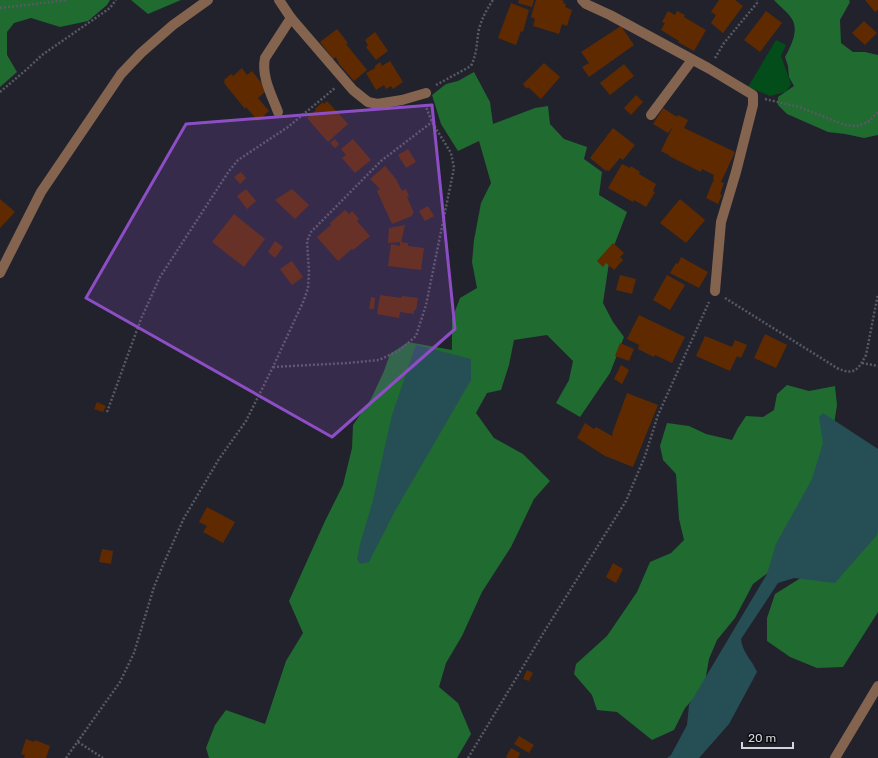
<svg xmlns="http://www.w3.org/2000/svg" width="878" height="758" viewBox="0 0 878 758" font-family="Rubik,sans-serif">
  <rect width="100%" height="100%" fill="#21222c"/>
  <!-- green -->
  <path fill="#034d1a" d="M776 40 786 45 781 56 791 84 786 92 770 96 748 87Z"/>
  <!-- forest -->
  <g fill="#1f6b30">
    <path d="M0 0H110L107 5 88 21 60 27 31 18 14 23 7 32V55L17 72 0 87Z"/>
    <path d="M131 0H181L148 14Z"/>
    <path d="M774 0H849L850 2 840 20 841 43 853 52H865L878 55V135L864 138 845 134 828 132 787 114 778 105V97L794 86 789 77 788 66 785 57C791 46 799 31 792 19 788 12 779 6 774 0Z"/>
    <path d="M474 72 490 102 493 124 535 108 548 106 550 124 564 139 587 147 584 159 602 172 599 195 627 212 610 256 603 303 613 322 624 337 610 373 580 417 556 403 569 380 573 361 547 335 514 340 509 365 501 390 487 393 476 413 494 438 523 454 550 481 534 499 511 547 482 592 462 636 446 663 439 687 458 703 471 734 457 758H209L206 748 215 725 226 710 265 724 286 661 303 633 289 601 325 521 343 485 352 448 353 425 371 399 384 371 390 354 408 342 452 350V319L460 298 477 288 472 262 474 240 481 203 491 183 479 141 458 151 441 124 432 95 446 84 458 81Z"/>
    <path d="M787 385 809 391 835 386 837 405 833 431 785 560 753 584 735 618 717 640 709 659 704 687 685 708 674 730 652 740 617 712 597 710 592 695 574 674 576 664 607 636 637 592 650 562 671 553 684 540 679 519 676 474 663 460 660 446 667 423 689 426 706 434 732 440 738 428 746 416 763 417 774 410 777 394Z"/>
    <path d="M878 509V612L843 667 817 668 790 657 767 641V618L775 594 812 571Z"/>
  </g>
  <!-- water -->
  <g fill="#264f55">
    <path d="M416 345 471 359V380L395 511 369 562 360 564 357 559 360 544 372 504 392 415Z"/>
    <path d="M823 413 878 449V530L877 535 835 583 794 578 778 583 741 639C742 652 752 660 757 672L729 724 699 758H667L671 755 687 725 689 705 767 574 776 544 812 479 823 443 819 417Z"/>
  </g>
  <!-- building -->
  <g fill="#602a00">
    <path d="M519 0H534L532 7 518 3Z"/>
    <path d="M536 0H561L564 1 563 3 566 4 565 7 572 10 567 26 562 24 559 34 533 26 535 19 531 17Z"/>
    <path d="M719 0H735L743 6 723 33 711 23 716 15 711 12Z"/>
    <path d="M865 0H878V10L875 12Z"/>
    <path d="M511 3 529 10 523 32 521 31 516 45 498 38Z"/>
    <path d="M668 11 675 15 677 11 685 15 684 17 706 30 694 51 678 42 679 41 661 30 665 23 662 22Z"/>
    <path d="M766 11 782 23 760 52 744 40Z"/>
    <path d="M864 21 877 33 865 45 852 33Z"/>
    <path d="M621 26 634 45 589 77 582 67 589 63 581 52Z"/>
    <path d="M337 29 348 43 346 44 367 70 354 81 339 64 336 57 333 59 320 42Z"/>
    <path d="M375 32 388 51 376 60 366 47 368 45 365 40Z"/>
    <path d="M390 61 403 82 393 89 391 86 386 89 384 85 376 90 366 73 375 68V66L380 62 382 66Z"/>
    <path d="M544 63 560 77 541 99 528 87 527 89 523 84Z"/>
    <path d="M624 64 634 76 610 95 600 83Z"/>
    <path d="M242 68 247 75 252 71 267 90 258 98 269 111 258 121 246 107 245 109 224 83 225 82 224 80 231 74 233 76Z"/>
    <path d="M636 95 643 102 631 115 624 108Z"/>
    <path d="M327 101 348 124 328 142 307 118 316 110 315 109 323 102 324 104Z"/>
    <path d="M663 108 677 117 678 115 688 120 684 128 735 152 721 182 724 183 720 194 722 195 718 204 706 198 714 179H713L714 175 702 169 701 172 669 156V155L661 151 673 126 668 133 653 124Z"/>
    <path d="M613 128 635 145 623 160 620 158 609 171 607 170 606 171 590 158Z"/>
    <path d="M335 139 339 144 335 148 330 143Z"/>
    <path d="M353 139 371 160 355 173 342 158 346 155 341 149Z"/>
    <path d="M408 149 416 162 406 168 398 155Z"/>
    <path d="M622 164 630 168 631 166 640 172 639 174 656 184 653 191 655 192 646 207 634 200 633 202 608 188Z"/>
    <path d="M385 166 396 179 402 191 406 189 409 196 407 197 414 213 412 214V216L392 224 377 191 380 189 370 179Z"/>
    <path d="M241 172 246 178 240 184 234 177Z"/>
    <path d="M246 189 256 201 247 209 237 196Z"/>
    <path d="M292 189 309 205 295 219 275 200Z"/>
    <path d="M0 199 15 212 0 228Z"/>
    <path d="M680 199 705 220 686 243 660 223Z"/>
    <path d="M428 206 434 216 425 221 419 211Z"/>
    <path d="M345 210 349 214 352 211 359 219 357 221 370 236 353 250 352 249 338 261 317 237 331 225 330 223Z"/>
    <path d="M234 214 265 239 244 267 212 242Z"/>
    <path d="M405 225 401 242 388 243 389 228Z"/>
    <path d="M275 241 283 247 275 258 268 252Z"/>
    <path d="M400 242 408 243V246L424 248 421 270 388 266 391 244 400 246Z"/>
    <path d="M613 243 624 253 620 257 623 260 614 270 606 263 603 267 597 261Z"/>
    <path d="M681 257 708 272 699 288 670 273 676 263 678 264Z"/>
    <path d="M292 261 303 277 292 285 280 269Z"/>
    <path d="M620 275 636 279 632 294 616 290Z"/>
    <path d="M667 275 685 285 670 310 653 300Z"/>
    <path d="M380 295 401 298 402 296 418 298 416 310H414V314L400 312 399 318 377 314Z"/>
    <path d="M371 297 375 298 374 309H369Z"/>
    <path d="M639 315 685 337 672 363 655 355 654 357 638 349 639 345 627 339Z"/>
    <path d="M765 334 787 345 776 368 754 358Z"/>
    <path d="M705 336 732 347 735 340 747 345 741 358 737 356 730 371 696 356Z"/>
    <path d="M620 343 634 349 629 361 615 356Z"/>
    <path d="M621 365 629 370 622 384 614 379Z"/>
    <path d="M627 393 658 405 633 467 605 456 577 438 585 423 594 429 596 427 612 436 613 434H612Z"/>
    <path d="M97 402 106 406 103 412 94 409Z"/>
    <path d="M207 507 235 522 223 543 203 532 207 526 199 522Z"/>
    <path d="M102 549 113 551 111 564 99 562Z"/>
    <path d="M613 563 623 569 616 583 606 577Z"/>
    <path d="M527 670 533 673 529 681 523 679Z"/>
    <path d="M519 736 534 745 529 753 514 744Z"/>
    <path d="M26 739 34 742 35 740 50 746 46 758H24L25 755 21 754Z"/>
    <path d="M511 748 520 753 518 758H508L506 757Z"/>
  </g>
  <g fill="none" stroke-linecap="round" stroke-linejoin="round">
    <!-- path -->
    <g stroke="#585962" stroke-width="2.5" stroke-dasharray="2 2" stroke-linecap="butt">
      <path d="M0 8 68 0"/>
      <path d="M715 58 724 43 757 3V0"/>
      <path d="M436 85 471 66C478 51 476 43 479 29 482 18 487 9 493 0"/>
      <path d="M0 92 26 70 42 55 110 8 116 0"/>
      <path d="M765 99 799 107 845 125 857 126 868 122 878 112"/>
      <path d="M725 298 837 368C854 376 858 370 866 355L878 294"/>
      <path d="M862 363 878 366"/>
      <path d="M273 367 348 363 379 360 400 350 416 336 426 305 454 168 451 153 432 122 426 107"/>
      <path d="M107 412 141 319 160 277 229 171 238 160 288 127 335 88"/>
      <path d="M78 742 103 758"/>
      <path d="M66 758 120 682 134 653 154 587 163 565 184 518 219 459 246 421 273 367 304 300 308 288 309 272 307 241 311 232 381 161 432 122"/>
      <path d="M468 758 544 632 626 501 645 456 658 415 709 302"/>
    </g>
    <!-- minor -->
    <g stroke="#85644f" stroke-width="10">
      <path d="M279 0 291 18 353 90 368 102 377 104 402 100 426 93"/>
      <path d="M582 0 586 4 610 15 708 68 753 95V105L736 172 721 222 715 291"/>
      <path d="M278 112C272 96 261 76 265 58L291 18"/>
      <path d="M651 115 692 60"/>
      <path d="M0 273 41 192 121 74 141 53 173 25 208 0"/>
      <path d="M835 758 878 686"/>
    </g>
  </g>
  <!-- marked area -->
  <path fill="#8d4ec5" fill-opacity="0.2" stroke="#8d4ec5" stroke-width="3" stroke-linejoin="round" d="M432 105 455 329 332 437 86 298 186 124Z"/>
  <!-- scale -->
  <path d="M742 742v6h51v-6" fill="none" stroke="#d4d5dc" stroke-width="2"/>
  <text x="748" y="742" font-size="12" fill="#d4d5dc" stroke="#0c0c10" stroke-width="3" paint-order="stroke">20 m</text>
</svg>
